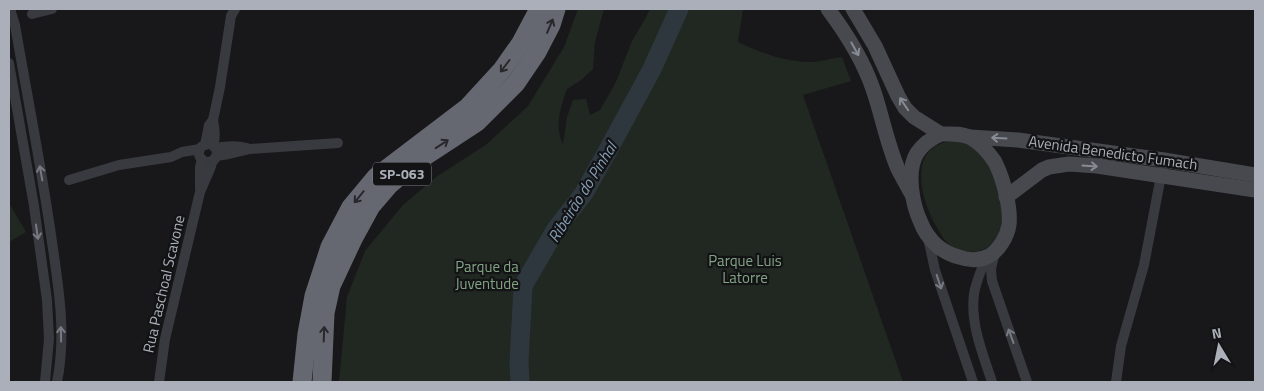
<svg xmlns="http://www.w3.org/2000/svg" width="1264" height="391" viewBox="0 0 1264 391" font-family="'Titillium Web',sans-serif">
  <rect width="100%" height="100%" fill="#18181a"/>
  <!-- green -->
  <g fill="#202821">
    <path d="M578 9H604L595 42 593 69 580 81 567 89C561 106 554 127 563 144L567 117 573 100 586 99 590 115 600 110 616 82 632 41 645 19 650 9H743L738 42C761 53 788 63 814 62 823 61 833 58 842 57L851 81 803 95 903 382H339L347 297 365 251 403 205 436 177 487 144 528 106 564 47Z"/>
    <path d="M954 141C960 142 967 143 972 147 980 153 989 163 993 173 1002 194 1011 232 988 247 977 254 963 253 952 247 946 243 941 235 938 229 921 202 905 144 954 141Z"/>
    <path d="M9 203 26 232 9 242Z"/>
  </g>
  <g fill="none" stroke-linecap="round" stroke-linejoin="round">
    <!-- river -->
    <path stroke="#2e373e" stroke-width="19" d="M520 382 519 362 523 286 556 229 584 193 607 152 652 69 679 9"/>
    <!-- street -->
    <g stroke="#393a3f" stroke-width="10">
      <path d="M10 9 15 25C27 95 41 165 51 235 58 284 67 333 57 382"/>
      <path d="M32 14 52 9"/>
      <path d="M9 63 34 206 47 300 49 339 45 382"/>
      <circle cx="208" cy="153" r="9"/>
      <path d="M205 145 209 125 213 120 220 87 231 16 235 9"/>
      <path d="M213 146C216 137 215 129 213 120"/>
      <path d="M215 148C226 146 236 145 247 148"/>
      <path d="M216 156 229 154 250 149 338 143"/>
      <path d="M69 180 119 165 171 157 182 152 200 149"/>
      <path d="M200 188V167L202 159"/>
      <path d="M928 238 935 270 973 382"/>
      <path d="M995 252 991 269 992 281 1027 382"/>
      <path d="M986 257C982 269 976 281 974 294 970 324 983 354 992 382"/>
      <path d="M159 382 165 339 200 192 210 169 213 160"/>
      <path d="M1116 382 1121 346 1144 265 1164 160"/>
    </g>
    <!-- secondary -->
    <g stroke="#47494f" stroke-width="15">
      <path d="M828 9C846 33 863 60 873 89 882 115 887 144 898 169 902 177 907 185 911 193"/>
      <path d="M853 9 875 46 898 96 905 108 914 117 941 134"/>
      <path d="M941 134C951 134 962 133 971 138 980 143 989 153 995 162 1003 178 1011 207 1009 225 1007 237 999 250 989 256 979 261 970 261 959 257 951 255 943 251 936 245 930 239 924 231 921 223 912 204 906 171 917 153 923 144 932 138 941 134Z"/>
      <path d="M970 137 1018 140 1164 160 1255 175"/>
      <path d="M1006 197 1042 170 1049 167 1069 164 1097 166 1255 190"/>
    </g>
    <!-- highway -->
    <g stroke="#656870" stroke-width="19">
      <path d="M302 382 307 334 314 296 330 247 351 207 376 177 468 107 502 70 521 43 539 9"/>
      <path d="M322 382 325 313 331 286 353 239 371 206 389 185 416 162 477 122 516 83 537 52 551 25 556 9"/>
    </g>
  </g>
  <!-- one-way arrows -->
  <defs><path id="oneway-shaft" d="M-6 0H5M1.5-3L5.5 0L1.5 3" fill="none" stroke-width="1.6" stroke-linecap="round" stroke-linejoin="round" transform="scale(1.25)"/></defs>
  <g stroke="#28282c">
    <use href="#oneway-shaft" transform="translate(550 26) rotate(-67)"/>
    <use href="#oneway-shaft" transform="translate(505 66) rotate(127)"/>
    <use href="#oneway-shaft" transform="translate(442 144) rotate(-33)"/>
    <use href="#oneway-shaft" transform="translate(359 197) rotate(129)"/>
    <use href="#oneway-shaft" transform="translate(324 334) rotate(-88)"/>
  </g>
  <g stroke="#878b94">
    <use href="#oneway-shaft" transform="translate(855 49) rotate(61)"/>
    <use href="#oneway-shaft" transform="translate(904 104) rotate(-124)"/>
    <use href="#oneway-shaft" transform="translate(999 138) rotate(-177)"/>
    <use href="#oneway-shaft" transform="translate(1090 166) rotate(4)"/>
  </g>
  <g stroke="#777a82">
    <use href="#oneway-shaft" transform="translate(41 173) rotate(-100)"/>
    <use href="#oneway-shaft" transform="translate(37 232) rotate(82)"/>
    <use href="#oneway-shaft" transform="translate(939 282) rotate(72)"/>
    <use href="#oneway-shaft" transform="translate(61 334) rotate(-91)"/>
    <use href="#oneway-shaft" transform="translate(1011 336) rotate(-110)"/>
  </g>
  <g text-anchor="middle" stroke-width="4.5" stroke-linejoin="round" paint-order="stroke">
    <!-- shield labels -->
    <rect fill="#131315" stroke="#7d8088" stroke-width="1" x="373" y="162.5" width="58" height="23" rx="4"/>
    <g font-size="14" font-weight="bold" fill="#aaafb9">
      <text x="402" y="179">SP-063</text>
    </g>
    <!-- street labels -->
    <g font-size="15" fill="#aaafb9" stroke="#131315">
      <text transform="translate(1113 153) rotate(8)" y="5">Avenida Benedicto Fumach</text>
      <text transform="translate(164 284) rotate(-77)" y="5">Rua Paschoal Scavone</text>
    </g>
    <!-- park labels -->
    <g font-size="15" fill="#82a485" stroke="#131315">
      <text x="745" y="266">Parque Luis<tspan x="745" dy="17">Latorre</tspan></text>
      <text x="487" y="272">Parque da<tspan x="487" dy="17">Juventude</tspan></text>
    </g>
    <!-- water labels -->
    <g font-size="16" font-style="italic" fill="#839cb3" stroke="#131315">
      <text transform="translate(582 192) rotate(-58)" y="6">Ribeirão do Pinhal</text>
    </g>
  </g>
  <!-- border -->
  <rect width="1264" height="391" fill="none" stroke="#aaafb9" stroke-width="20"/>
  <!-- north arrow -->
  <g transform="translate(1219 346) rotate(350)" stroke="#131315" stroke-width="4" paint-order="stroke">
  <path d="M0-4L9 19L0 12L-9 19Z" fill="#aaafb9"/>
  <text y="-8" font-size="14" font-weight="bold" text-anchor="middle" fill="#aaafb9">N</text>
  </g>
</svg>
